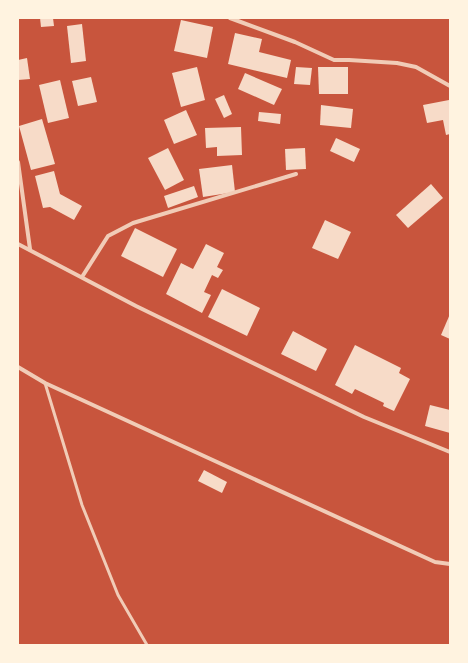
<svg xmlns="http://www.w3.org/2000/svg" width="468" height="663" viewBox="0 0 468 663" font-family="'Alegreya Sans',sans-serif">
  <rect width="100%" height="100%" fill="#c8553d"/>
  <!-- building -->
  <g fill="#f7dbc8">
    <path d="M40 18H53L54 26 41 27Z"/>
    <path d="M181 20 213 27 207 58 174 51Z"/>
    <path d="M82 24 86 61 71 63 67 26Z"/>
    <path d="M235 33 262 39 259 52 291 60 287 78 228 64Z"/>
    <path d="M27 58 30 79 18 80V60Z"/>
    <path d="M197 67 205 100 181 107 172 73Z"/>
    <path d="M296 67 312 68 310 85 294 84Z"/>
    <path d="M318 67H348V94H319Z"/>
    <path d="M245 73 282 89 274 105 238 89Z"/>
    <path d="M91 77 97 102 78 106 72 81Z"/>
    <path d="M60 80 69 118 48 123 39 85Z"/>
    <path d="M224 95 232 114 224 118 215 99Z"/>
    <path d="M449 100 450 134 446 135 443 120 427 123 423 105Z"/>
    <path d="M321 105 353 109 351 128 320 125Z"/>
    <path d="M186 110 197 135 174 144 164 120Z"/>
    <path d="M259 112 281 114 280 124 258 121Z"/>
    <path d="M42 119 55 164 31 170 19 126Z"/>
    <path d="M241 127 242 155 217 156V147L206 148 205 128Z"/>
    <path d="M336 138 360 149 354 162 330 151Z"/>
    <path d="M168 148 184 180 165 190 148 158Z"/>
    <path d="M305 148 306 169 286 170 285 149Z"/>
    <path d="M232 165 235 192 203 197 199 169Z"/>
    <path d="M54 171 60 194 82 206 74 220 50 207 43 208 35 176Z"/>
    <path d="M431 184 443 198 408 228 396 215Z"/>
    <path d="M194 186 198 197 168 208 164 196Z"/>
    <path d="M325 220 351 232 338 259 312 248Z"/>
    <path d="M135 228 177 249 163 277 121 256Z"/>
    <path d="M206 244 224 253 217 267 223 270 218 278 212 275 204 292 211 295 202 313 166 294 181 263 193 269Z"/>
    <path d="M222 289 260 308 247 336 208 317Z"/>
    <path d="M450 314V339L441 335Z"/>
    <path d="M293 331 327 349 316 371 281 354Z"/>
    <path d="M355 345 401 368 399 373 410 379 394 411 383 406 384 403 355 389 352 394 335 385Z"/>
    <path d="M430 405 450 410V433L425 426Z"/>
    <path d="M204 470 227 482 222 493 198 481Z"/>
  </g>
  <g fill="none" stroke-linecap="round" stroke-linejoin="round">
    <!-- service -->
    <path stroke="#f1ccb7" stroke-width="3" d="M45 383 82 505 118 595 147 645"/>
    <!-- minor -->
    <g stroke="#f1ccb7" stroke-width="4">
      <path d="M230 18 295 42 334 60H349L397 63 416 67 450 86"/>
      <path d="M18 162 30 249"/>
      <path d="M18 244 136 306 364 417 450 452"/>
      <path d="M82 277 108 236 133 223 296 174"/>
      <path d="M18 367 45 383 435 562 450 564"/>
    </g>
  </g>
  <!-- border -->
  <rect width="468" height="663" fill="none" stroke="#fff3e0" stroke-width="38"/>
</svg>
